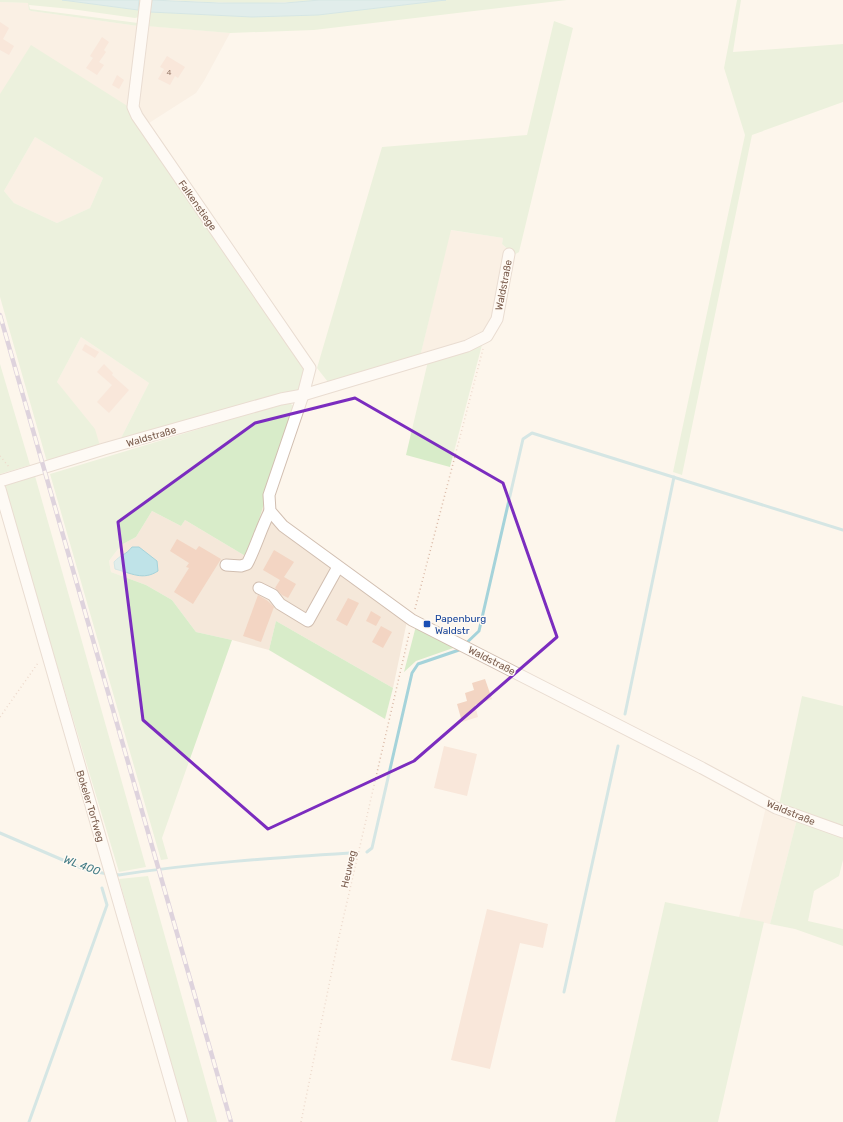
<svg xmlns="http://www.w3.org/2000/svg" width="843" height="1122" viewBox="0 0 843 1122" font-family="Rubik,sans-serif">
  <rect width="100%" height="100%" fill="#fdf6ec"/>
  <!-- residential -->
  <g fill="#f5e8da">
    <path d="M0 2 29 3V10L31 11 138 26 129 107 0 94Z"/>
    <path d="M149 26 230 33 204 81 196 93 149 123 142 114 139 107Z"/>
    <path d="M35 137 103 178 90 208 57 223 14 203 4 191Z"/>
    <path d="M450 230 503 238 502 244 514 255 501 318 490 337 420 357Z"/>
    <path d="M81 337 149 383 120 440 100 446 57 382Z"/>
    <path d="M263 507 269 518 407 621 393 688 276 621 269 650 232 640 196 632 172 600 146 585 111 572 109 561 121 545 136 537 152 511 181 526 185 520 247 557Z"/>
    <path d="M766 807 797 819 770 924 739 917Z"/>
  </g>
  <!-- green -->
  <g fill="#d8ecc9" fill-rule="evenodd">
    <path d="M0 0H62L138 10 139 0H143L139 17 135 18 71 9 29 5 30 9 138 23V26L31 11 29 10 28 3 0 2Z"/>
    <path d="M149 0H152L150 12 252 17 318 15 446 0H567L314 30 230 33 146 26Z"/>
    <path d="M168 0H320C269 5 219 3 168 0Z"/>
    <path d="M737 0H741L733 52 843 44V102L752 135 682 475 673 472 745 135 724 68Z"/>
    <path d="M554 21 573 28 519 252 514 255 502 244 503 238 451 230 420 357 328 382 317 368 382 147 527 135Z"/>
    <path d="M31 45 129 107 307 370 299 392 120 440 149 383 81 337 57 382 95 429 100 446 47 462 0 297V94ZM35 137 103 178 90 208 57 223 14 203 4 191Z"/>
    <path d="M483 341 450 467 406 455 428 361Z"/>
    <path d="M0 364 30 465 0 474Z"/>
    <path d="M288 402 295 407 247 557 185 520 181 526 152 511 136 537 121 545 109 561 111 572 146 585 172 600 196 632 232 640 162 838 168 859 161 860 50 474Z"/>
    <path d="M35 476 146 867 119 872 3 485Z"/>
    <path d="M276 621 393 688 385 719 269 650Z"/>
    <path d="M416 626 456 647 416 661 404 672Z"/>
    <path d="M802 696 843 706V827L779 805Z"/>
    <path d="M797 819 843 836V860L839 876 814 891 808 921 843 929V946L795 929 770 924Z"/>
    <path d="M148 876 217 1122H188L119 879Z"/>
    <path d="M665 902 764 922 718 1122H615Z"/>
  </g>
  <!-- water -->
  <g fill="#bfe3e8" stroke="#a5d3da">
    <path d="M62 0H139L138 10Z"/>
    <path d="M152 0 219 3H285L320 0H446L318 15 252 17 150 12Z"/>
    <path d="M132 547H139L157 561 158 571C143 581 131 573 115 569L114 562C120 555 126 555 132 547Z"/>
  </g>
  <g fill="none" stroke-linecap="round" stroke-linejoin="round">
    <!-- stream -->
    <g stroke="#a5d3da" stroke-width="3">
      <path d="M625 714 674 477"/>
      <path d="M0 833 86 870 108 874"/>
      <path d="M367 852 372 848 412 673 418 664 459 650 479 631 523 439 532 433 843 530"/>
      <path d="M114 874 119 875C196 863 273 858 350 853"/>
      <path d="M564 992 618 746"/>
      <path d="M29 1122 107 905 102 888"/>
    </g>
  </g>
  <!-- building -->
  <g fill="#f3d5c3">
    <path d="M0 22 9 28 3 39 14 46 9 55 0 50Z"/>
    <path d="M102 37 109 42 104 50 106 52 99 62 104 65 97 75 86 68 93 58 90 56Z"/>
    <path d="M167 56 185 67 178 78 175 76 170 85 158 79 164 69 160 67Z"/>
    <path d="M117 75 124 80 119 89 112 85Z"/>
    <path d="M85 344 99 352 95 358 82 350Z"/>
    <path d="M104 364 113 373 112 375 129 390 109 413 97 402 112 385 97 372Z"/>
    <path d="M177 539 196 550 199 546 221 559 193 604 174 592 189 568 186 567 189 563 170 551Z"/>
    <path d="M274 550 294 562 284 577 296 584 288 598 282 595 275 588 280 580 263 570Z"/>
    <path d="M258 595 268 601 274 607 261 642 243 636Z"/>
    <path d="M348 598 359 603 347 626 336 620Z"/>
    <path d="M371 611 381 617 376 626 366 621Z"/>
    <path d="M381 626 392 632 383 648 372 642Z"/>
    <path d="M485 679 492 699 475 705 478 717 462 722 457 704 467 701 465 693 474 690 472 683Z"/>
    <path d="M444 746 477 754 467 796 434 788Z"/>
    <path d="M487 909 548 924 543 948 520 943 490 1069 451 1060Z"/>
  </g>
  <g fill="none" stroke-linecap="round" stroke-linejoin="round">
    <!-- minor casing -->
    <g stroke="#d1beb0" stroke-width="13">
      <g id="minor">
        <path d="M146 0 133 107 137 116 310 368 303 395 269 495 270 511 283 526 412 620 702 768 776 808 843 832"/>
        <path d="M0 481 104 449 281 399 303 395 467 346 487 336 497 319 509 254"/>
        <path d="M0 489C59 701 122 911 182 1122"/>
        <path d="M226 565 241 566 247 564C256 547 261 528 270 511"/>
        <path d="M259 588 273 595 280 604 308 621 338 567"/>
      </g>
    </g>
    <!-- path -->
    <g stroke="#d9b8a5" stroke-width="1.5" stroke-dasharray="1 3" stroke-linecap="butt">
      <path d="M0 456 10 468"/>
      <path d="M415 609 483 349"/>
      <path d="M0 717 38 663"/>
      <path d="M301 1122 338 941 410 630"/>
    </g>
    <!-- minor -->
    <use href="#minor" stroke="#fff" stroke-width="11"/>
    <!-- rail casing -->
    <g stroke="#b9a8c9" stroke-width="4.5">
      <path id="rail" d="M0 315 231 1122"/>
    </g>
    <!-- rail -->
    <use href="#rail" stroke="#fffaf3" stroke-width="3" stroke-dasharray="9" stroke-linecap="butt"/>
  </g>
  <!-- marked area -->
  <path d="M0 0H843V1122H0ZM355 398 503 483 557 637 414 761 268 829 143 720 118 522 255 423Z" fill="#fdf6ec" fill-opacity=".55" fill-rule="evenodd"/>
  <path fill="none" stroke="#7b2cbf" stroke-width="3" stroke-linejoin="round" d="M355 398 503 483 557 637 414 761 268 829 143 720 118 522 255 423Z"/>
  <!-- markers -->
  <rect fill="#1a4fb4" stroke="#fffaf3" stroke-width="1.5" x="423" y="620" width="8" height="8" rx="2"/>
  <g text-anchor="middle" stroke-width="3" stroke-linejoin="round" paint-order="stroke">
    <!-- number labels -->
    <g font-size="8" fill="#987a6a">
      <text x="169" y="75">4</text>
    </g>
    <!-- street labels -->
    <g font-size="10" fill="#7a5c4d" stroke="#fffaf3">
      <text transform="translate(198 205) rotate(55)" y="4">Falkenstiege</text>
      <text transform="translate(503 285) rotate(-79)" y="4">Waldstraße</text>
      <text transform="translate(151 436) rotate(-16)" y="4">Waldstraße</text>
      <text transform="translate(492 660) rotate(27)" y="4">Waldstraße</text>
      <text transform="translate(91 806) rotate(73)" y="4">Bokeler Torfweg</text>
      <text transform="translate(791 812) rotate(22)" y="4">Waldstraße</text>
      <text transform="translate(348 869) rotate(-77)" y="4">Heuweg</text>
    </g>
    <!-- transit labels -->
    <g font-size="10" fill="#164399" stroke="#fffaf3" text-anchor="start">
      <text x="435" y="622">Papenburg<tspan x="435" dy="12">Waldstr</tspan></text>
    </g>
    <!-- water labels -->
    <g font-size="11" font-style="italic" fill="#437c86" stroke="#fffaf3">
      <text transform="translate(82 865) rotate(20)" y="4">WL 400</text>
    </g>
  </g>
</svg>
